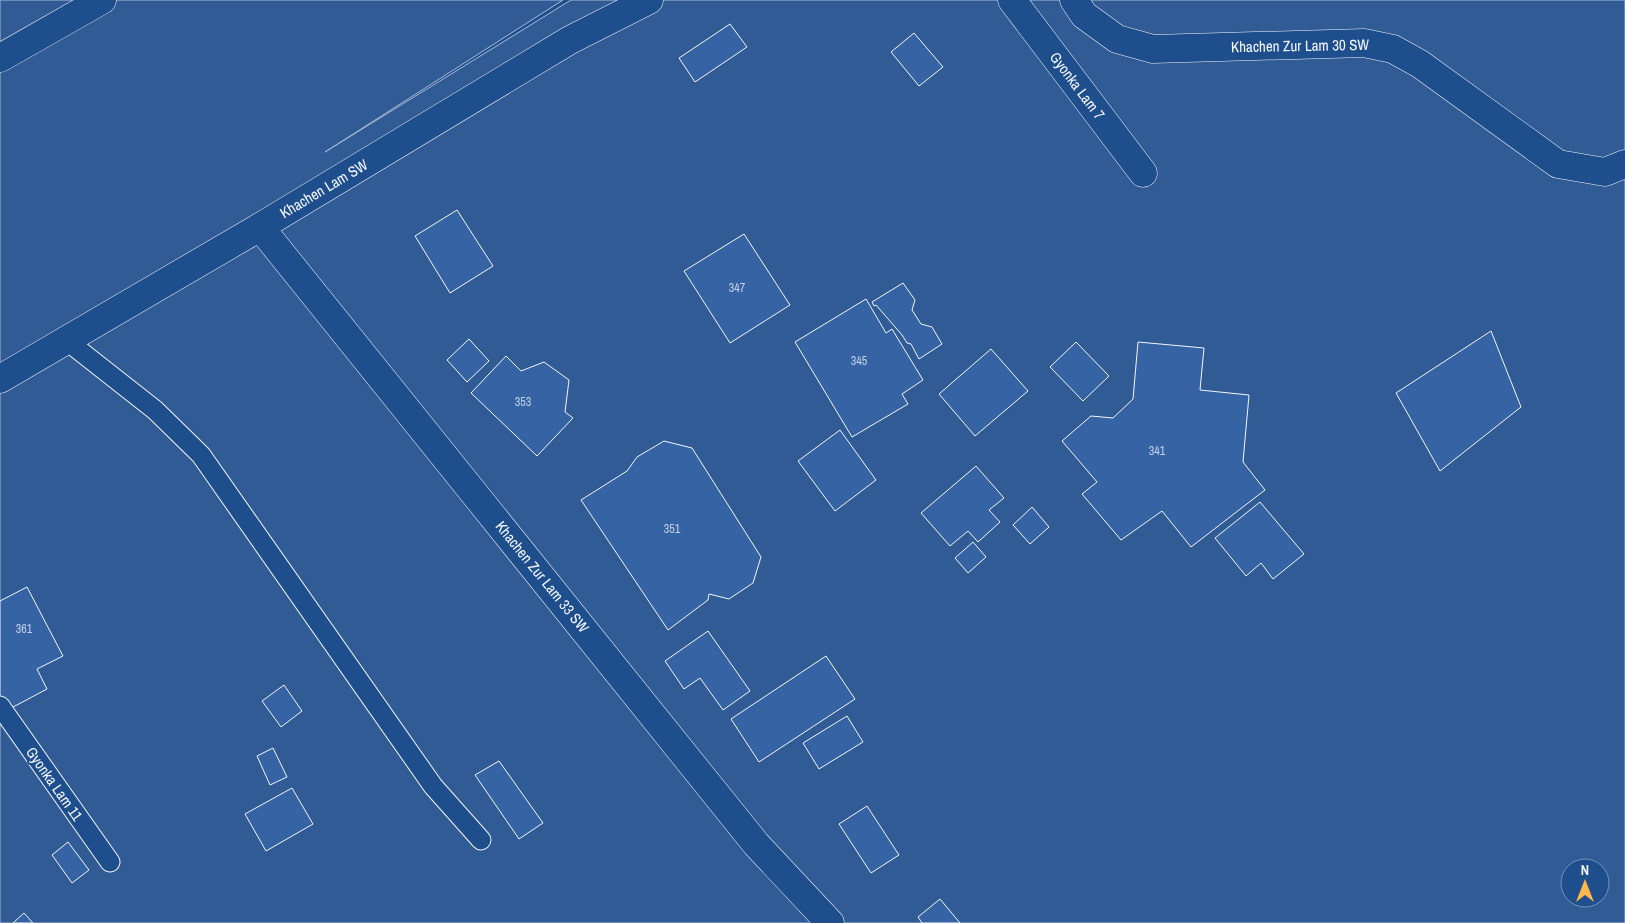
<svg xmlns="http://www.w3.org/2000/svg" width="1625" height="923" viewBox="0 0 1625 923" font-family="'Archivo Narrow',sans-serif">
  <rect width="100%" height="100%" fill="#1f4e8c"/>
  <!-- built -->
  <path fill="#305b95" stroke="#a8bbd7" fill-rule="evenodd" d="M0 0H563L325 152 571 0H1625V923H0ZM1570 868H1600V898H1570Z"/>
  <!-- building -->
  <g fill="#3563a3" stroke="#f2f6ff">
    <path d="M730 24 747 47 695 82 679 58Z"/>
    <path d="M914 33 943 67 919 86 891 52Z"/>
    <path d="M457 210 493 266 450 293 415 236Z"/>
    <path d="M744 234 790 305 730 343 684 271Z"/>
    <path d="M903 283 915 300 912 310 921 324 932 327 942 344 919 359 911 344 907 343 902 335 876 305 874 306 872 302Z"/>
    <path d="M866 299 886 333 892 329 923 380 902 394 908 404 852 437 795 342Z"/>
    <path d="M1491 331 1521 407 1440 471 1396 393Z"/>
    <path d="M469 339 489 361 467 382 447 360Z"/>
    <path d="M1076 342 1109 376 1083 401 1050 367Z"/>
    <path d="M1138 342 1204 348 1200 390 1249 395 1243 462 1265 490 1191 547 1162 511 1121 540 1082 494 1097 482 1062 441 1091 416 1113 418 1133 399Z"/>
    <path d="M991 349 1028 391 975 436 939 394Z"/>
    <path d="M506 356 521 371 544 362 569 380 565 412 573 418 537 456 471 393Z"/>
    <path d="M840 430 876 480 835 511 798 461Z"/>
    <path d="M664 441 692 448 761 557 753 583 729 599 709 594 708 600 668 630 581 500 627 471 637 457Z"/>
    <path d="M976 466 1004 498 989 510 1000 522 978 542 968 531 950 546 921 513Z"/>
    <path d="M1260 502 1304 554 1273 579 1261 563 1246 576 1215 538Z"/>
    <path d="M1032 507 1049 527 1030 544 1013 525Z"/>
    <path d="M973 542 986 557 968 573 955 558Z"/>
    <path d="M27 587 63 656 37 669 47 689 0 714V601Z"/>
    <path d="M708 631 750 691 723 710 700 678 684 689 665 661Z"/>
    <path d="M826 656 855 699 759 762 731 719Z"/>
    <path d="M284 685 302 711 281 727 262 701Z"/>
    <path d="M847 716 863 742 819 769 803 743Z"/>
    <path d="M273 748 287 777 270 785 257 756Z"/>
    <path d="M499 761 543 823 519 839 475 775Z"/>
    <path d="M292 788 313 824 266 851 245 814Z"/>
    <path d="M867 806 899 855 871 873 839 824Z"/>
    <path d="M68 842 89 870 72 883 52 855Z"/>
    <path d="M940 899 960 923H922L918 917Z"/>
    <path d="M24 913 33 923H13Z"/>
  </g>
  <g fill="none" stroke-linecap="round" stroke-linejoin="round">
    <!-- service casing -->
    <g stroke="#f2f6ff" stroke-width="21">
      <g id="service">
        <path d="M66 340 155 410 201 455 433 786 481 840"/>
        <path d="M0 706 110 862"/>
      </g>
    </g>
    <!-- minor casing -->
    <g stroke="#f2f6ff" stroke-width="29">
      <g id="minor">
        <path d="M1012 0 1143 173"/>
        <path d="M1074 0 1084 15 1117 39 1153 49 1364 43 1393 49 1420 64 1558 164 1605 172 1625 164"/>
        <path d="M0 58 102 0"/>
        <path d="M260 227 756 844 830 923"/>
        <path d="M0 379 260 227 570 40 649 0"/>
      </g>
    </g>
    <!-- service -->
    <use href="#service" stroke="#1f4e8c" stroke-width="19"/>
    <!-- minor -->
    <use href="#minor" stroke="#1f4e8c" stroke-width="28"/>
  </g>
  <g text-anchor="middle" stroke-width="4" stroke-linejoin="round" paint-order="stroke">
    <!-- number labels -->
    <g font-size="12" fill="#c3d1e8">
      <text x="737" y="292">347</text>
      <text x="859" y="365">345</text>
      <text x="523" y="406">353</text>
      <text x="1157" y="455">341</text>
      <text x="672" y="533">351</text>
      <text x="24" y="633">361</text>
    </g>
    <!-- street labels -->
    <g font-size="15" fill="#f2f6ff" stroke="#1f4e8c">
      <text transform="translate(1300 46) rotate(-1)" y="5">Khachen Zur Lam 30 SW</text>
      <text transform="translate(1077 86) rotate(53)" y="5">Gyonka Lam 7</text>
      <text transform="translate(324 189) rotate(-31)" y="5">Khachen Lam SW</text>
      <text transform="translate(542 577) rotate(51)" y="5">Khachen Zur Lam 33 SW</text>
      <text transform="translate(54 784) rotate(55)" y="5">Gyonka Lam 11</text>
    </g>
  </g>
  <!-- north arrow -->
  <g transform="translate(1585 883)"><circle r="24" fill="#1f4e8c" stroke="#7391ba"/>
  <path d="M0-4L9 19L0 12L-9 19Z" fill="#ffb74d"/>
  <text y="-8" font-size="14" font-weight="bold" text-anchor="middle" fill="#f2f6ff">N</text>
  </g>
</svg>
